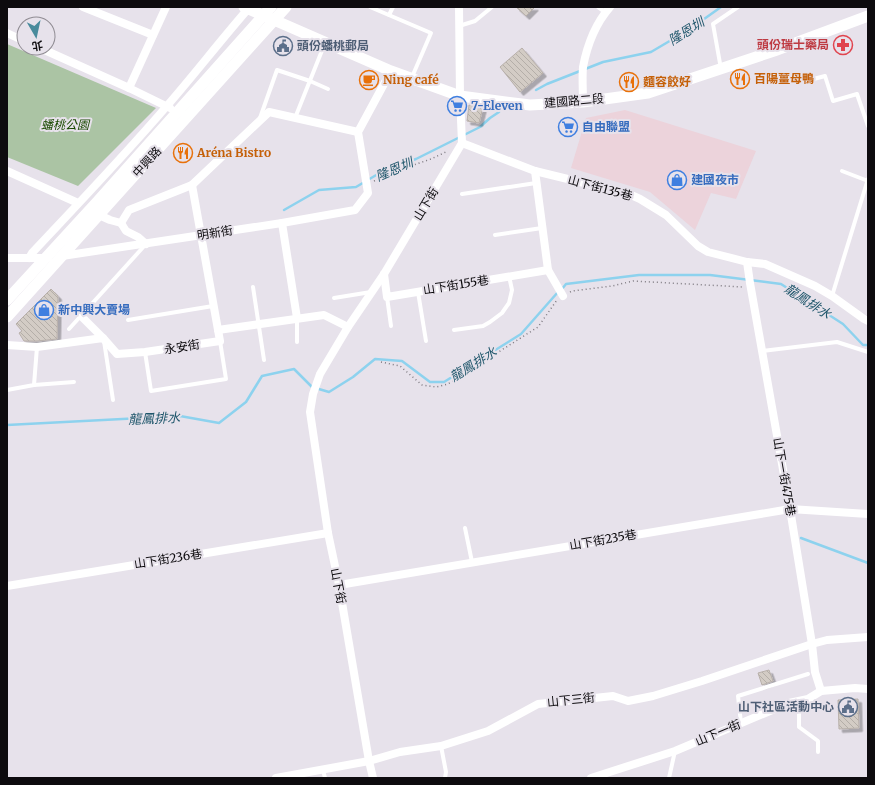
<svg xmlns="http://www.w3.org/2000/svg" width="875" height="785" viewBox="0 0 875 785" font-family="Merriweather,'Noto Sans TC',serif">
  <defs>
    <pattern id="building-back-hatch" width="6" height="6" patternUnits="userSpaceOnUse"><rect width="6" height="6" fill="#d3ccc5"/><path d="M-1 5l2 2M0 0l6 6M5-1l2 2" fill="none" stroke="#b4aea8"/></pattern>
    <filter id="shadow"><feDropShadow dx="3.5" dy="3.5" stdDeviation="0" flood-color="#0004"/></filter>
  </defs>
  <rect width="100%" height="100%" fill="#e7e2eb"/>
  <!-- commercial -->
  <path fill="#ecd3db" d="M625 110 756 151 736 199 711 193 695 230 650 192 571 168 586 118Z"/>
  <!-- green -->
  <path fill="#abc4a4" d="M7 44 156 108 78 186 7 157Z"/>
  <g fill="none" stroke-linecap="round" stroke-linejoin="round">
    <!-- stream -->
    <g stroke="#8dd2ee" stroke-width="2.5">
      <path d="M536 90 547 84 603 62 651 52 690 29 721 7"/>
      <path d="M284 210 319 190 356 187 383 171 416 159 480 127 490 118 499 112"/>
      <path d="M562 289 566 284 639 275H710L781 284 843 324 863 345H868"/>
      <path d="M7 425 180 416 219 423 246 402 262 376 294 369 312 387 329 392 353 377 375 359 402 361 430 382H444L521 334 558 292"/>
      <path d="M801 538 868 563"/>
    </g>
  </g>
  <!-- building -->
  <g fill="url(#building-back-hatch)" stroke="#b8b0aa" filter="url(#shadow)">
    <path d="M516 7H535L526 16Z"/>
    <path d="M522 48 543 73 520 92 500 67Z"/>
    <path d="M469 105 483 107 479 123 467 121Z"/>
    <path d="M51 289 58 296 57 339 37 341H24L19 333 22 331 16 324Z"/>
    <path d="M769 670 773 681 762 685 758 673Z"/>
    <path d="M858 699 859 728 839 729 838 700Z"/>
  </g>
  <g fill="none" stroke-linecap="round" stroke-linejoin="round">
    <!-- path -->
    <g stroke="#7e7a80" stroke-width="1.5" stroke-dasharray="1 3" stroke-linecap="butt">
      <path d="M374 181 399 170 431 159 448 151"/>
      <path d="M570 292 572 291 612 286 633 281 743 287"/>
      <path d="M381 362 400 366 422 385 436 387 448 384 538 327 557 300"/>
    </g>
    <!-- lane -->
    <g stroke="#fff" stroke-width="4">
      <path d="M370 7 431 33 412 77"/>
      <path d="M598 7 605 12"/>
      <path d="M389 15 393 7"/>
      <path d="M459 26 475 21 492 7"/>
      <path d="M721 69 713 24 738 7"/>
      <path d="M810 80 825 76 833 101 857 94 868 126"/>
      <path d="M260 118 277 70 310 81 328 89"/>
      <path d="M295 118 325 43"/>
      <path d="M842 171 868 181"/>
      <path d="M462 194 536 183"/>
      <path d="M495 235 542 228"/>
      <path d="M253 287 264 360"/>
      <path d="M418 292 426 341"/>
      <path d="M832 296 868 179"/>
      <path d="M387 297 391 326"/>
      <path d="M334 298 371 292"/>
      <path d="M297 319V342"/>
      <path d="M128 320 213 306"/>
      <path d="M69 329 146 244"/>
      <path d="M454 330 483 326 490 322 502 313 509 303 512 290 509 276"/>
      <path d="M104 341 113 400"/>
      <path d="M762 351 837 342 868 352"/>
      <path d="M145 352 151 391 226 379 220 341"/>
      <path d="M34 385 74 382"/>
      <path d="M7 390 34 385 37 347"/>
      <path d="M465 528 472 562"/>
      <path d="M799 701V727L818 741V752"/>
      <path d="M741 723 738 696 808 674"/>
      <path d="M441 746 446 772 445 778"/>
      <path d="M323 770 325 778"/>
      <path d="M669 778 675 751"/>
    </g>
    <!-- street -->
    <g stroke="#fff" stroke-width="8">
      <path d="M83 7 153 35"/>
      <path d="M7 33 24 41"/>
      <path d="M40 48 129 88 170 108"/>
      <path d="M129 88 166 7"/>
      <path d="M583 102C583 91 582 78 583 67 587 46 596 23 610 7"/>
      <path d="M462 143 535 171 629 194 640 199 666 215 698 246 708 252 747 262 765 264 815 286 832 296 864 319 868 321"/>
      <path d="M7 171 78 203"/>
      <path d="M535 171 548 270 563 296"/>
      <path d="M99 215 110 220 121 223 129 210 192 185 269 112 358 132"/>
      <path d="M121 223 126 231 138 237 146 244"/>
      <path d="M282 223 297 318"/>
      <path d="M62 256 282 223 355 210 368 193 358 132 391 71"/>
      <path d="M7 258H48"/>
      <path d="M29 258 32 253C77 205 123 157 166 107 194 75 220 41 248 9"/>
      <path d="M747 262 750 283 790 509 812 644 815 672 821 691"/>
      <path d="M384 274 387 297 548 270"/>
      <path d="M81 316 103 338"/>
      <path d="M218 330 324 315 348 327"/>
      <path d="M7 345 37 347 103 338 117 354 145 352 220 341 192 185"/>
      <path d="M339 585 790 509 868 514"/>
      <path d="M7 586 328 533"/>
      <path d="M276 778 369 761 400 752 441 746 488 731 538 704 613 696 628 701 653 696 702 681 812 644 827 640 868 637"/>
      <path d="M373 778 369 761 339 585 328 533 310 412 313 394 320 374 348 327 384 274 462 143 460 96 459 7"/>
      <path d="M591 778 675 751 789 703 808 699 821 691 855 688 868 689"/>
    </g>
    <!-- secondary -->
    <g stroke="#fff" stroke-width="11">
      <path d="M244 7 391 71 460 96 530 105 583 102 648 93 774 51 868 16"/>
      <path d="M7 300 97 202 271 7"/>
      <path d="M7 317 286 7"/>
    </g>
  </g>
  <!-- icons -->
  <defs>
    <g id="pharmacy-ring" transform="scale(1)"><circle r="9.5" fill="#e7e2eb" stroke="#e0444e" stroke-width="1.5"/><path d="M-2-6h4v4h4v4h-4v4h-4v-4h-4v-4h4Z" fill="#e0444e"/></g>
    <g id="civic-ring" transform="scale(1)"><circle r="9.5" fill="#e7e2eb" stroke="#5c6f8a" stroke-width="1.5"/><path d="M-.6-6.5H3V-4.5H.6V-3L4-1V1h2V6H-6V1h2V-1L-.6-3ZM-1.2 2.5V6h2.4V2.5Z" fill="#5c6f8a"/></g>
    <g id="restaurant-ring" transform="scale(1)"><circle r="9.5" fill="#e7e2eb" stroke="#e8710a" stroke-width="1.5"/><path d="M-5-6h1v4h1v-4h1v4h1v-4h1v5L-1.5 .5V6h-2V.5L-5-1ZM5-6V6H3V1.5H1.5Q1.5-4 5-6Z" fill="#e8710a"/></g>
    <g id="cafe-ring" transform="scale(1)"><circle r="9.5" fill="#e7e2eb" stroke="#e8710a" stroke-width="1.5"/><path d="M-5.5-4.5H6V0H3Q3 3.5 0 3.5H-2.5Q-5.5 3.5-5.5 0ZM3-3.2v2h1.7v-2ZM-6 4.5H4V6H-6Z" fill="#e8710a"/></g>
    <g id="supermarket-ring" transform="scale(1)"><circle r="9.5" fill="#e7e2eb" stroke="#3f7fe0" stroke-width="1.5"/><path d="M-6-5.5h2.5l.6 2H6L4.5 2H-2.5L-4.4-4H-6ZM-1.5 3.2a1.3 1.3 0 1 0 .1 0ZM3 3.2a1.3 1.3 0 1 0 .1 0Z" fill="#3f7fe0"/></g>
    <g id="shop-ring" transform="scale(1)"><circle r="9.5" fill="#e7e2eb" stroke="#3f7fe0" stroke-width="1.5"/><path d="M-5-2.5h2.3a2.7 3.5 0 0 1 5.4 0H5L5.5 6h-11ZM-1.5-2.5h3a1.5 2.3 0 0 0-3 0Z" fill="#3f7fe0"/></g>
  </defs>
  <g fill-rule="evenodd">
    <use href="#pharmacy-ring" x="843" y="45"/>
    <use href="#civic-ring" x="283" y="46"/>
    <use href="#restaurant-ring" x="740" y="79"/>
    <use href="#cafe-ring" x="369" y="80"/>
    <use href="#restaurant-ring" x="629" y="82"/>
    <use href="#supermarket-ring" x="457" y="106"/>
    <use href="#supermarket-ring" x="568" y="127"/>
    <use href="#restaurant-ring" x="183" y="153"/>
    <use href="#shop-ring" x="677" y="180"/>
    <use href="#shop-ring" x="44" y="310"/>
    <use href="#civic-ring" x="848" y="707"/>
  </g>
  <g text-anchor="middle" stroke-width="4" stroke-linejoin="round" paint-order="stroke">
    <!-- health labels -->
    <g font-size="12" font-weight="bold" fill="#be3a42" stroke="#e7e2eb" text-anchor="end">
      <text x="829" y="49">頭份瑞士藥局</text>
    </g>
    <!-- service labels -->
    <g font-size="12" font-weight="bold" fill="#4e5e75" stroke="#e7e2eb" text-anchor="start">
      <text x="297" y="50">頭份蟠桃郵局</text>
      <text x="834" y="711" text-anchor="end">山下社區活動中心</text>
    </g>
    <!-- food labels -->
    <g font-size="12" font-weight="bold" fill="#c56008" stroke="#e7e2eb" text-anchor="start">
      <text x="754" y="83">百陽薑母鴨</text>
      <text x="383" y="84">Ning café</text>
      <text x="643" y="86">麵容餃好</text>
      <text x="197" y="157">Aréna Bistro</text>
    </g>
    <!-- street labels -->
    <g font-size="12" fill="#0d0b0e" stroke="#e7e2eb">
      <text transform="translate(574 101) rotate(-5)" y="4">建國路二段</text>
      <text transform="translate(147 162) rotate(-48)" y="4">中興路</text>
      <text transform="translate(600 188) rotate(15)" y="4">山下街135巷</text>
      <text transform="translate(426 204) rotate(-59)" y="4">山下街</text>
      <text transform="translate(215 233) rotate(-9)" y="4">明新街</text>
      <text transform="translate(456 285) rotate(-9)" y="4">山下街155巷</text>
      <text transform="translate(182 347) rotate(-9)" y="4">永安街</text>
      <text transform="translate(784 477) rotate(80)" y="4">山下一街475巷</text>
      <text transform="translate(603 540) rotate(-10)" y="4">山下街235巷</text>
      <text transform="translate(168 559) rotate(-9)" y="4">山下街236巷</text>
      <text transform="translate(338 586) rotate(79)" y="4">山下街</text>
      <text transform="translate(571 700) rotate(-6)" y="4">山下三街</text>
      <text transform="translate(718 733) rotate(-23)" y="4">山下一街</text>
    </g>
    <!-- shop labels -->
    <g font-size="12" font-weight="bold" fill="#366cbe" stroke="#e7e2eb" text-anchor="start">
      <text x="471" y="110">7-Eleven</text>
      <text x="582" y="131">自由聯盟</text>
      <text x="691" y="184">建國夜市</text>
      <text x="58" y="314">新中興大賣場</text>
    </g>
    <!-- park labels -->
    <g font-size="12" font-style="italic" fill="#1a4a02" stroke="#e7e2eb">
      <text x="65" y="129">蟠桃公園</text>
    </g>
    <!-- water labels -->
    <g font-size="13" font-style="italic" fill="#1f566b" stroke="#e7e2eb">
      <text transform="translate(686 31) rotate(-32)" y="5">隆恩圳</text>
      <text transform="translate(394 169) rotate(-23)" y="5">隆恩圳</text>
      <text transform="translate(808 301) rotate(33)" y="5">龍鳳排水</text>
      <text transform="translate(473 364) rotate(-32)" y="5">龍鳳排水</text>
      <text transform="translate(154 418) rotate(-2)" y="5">龍鳳排水</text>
    </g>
  </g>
  <!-- border -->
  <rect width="875" height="785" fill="none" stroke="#0d0b0e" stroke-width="16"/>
  <!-- north arrow -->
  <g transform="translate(36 36) rotate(171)"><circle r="19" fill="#e7e2eb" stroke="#908c93"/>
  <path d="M0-3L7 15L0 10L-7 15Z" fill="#498b9c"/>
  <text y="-6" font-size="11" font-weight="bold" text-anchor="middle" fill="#0d0b0e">北</text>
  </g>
</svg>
